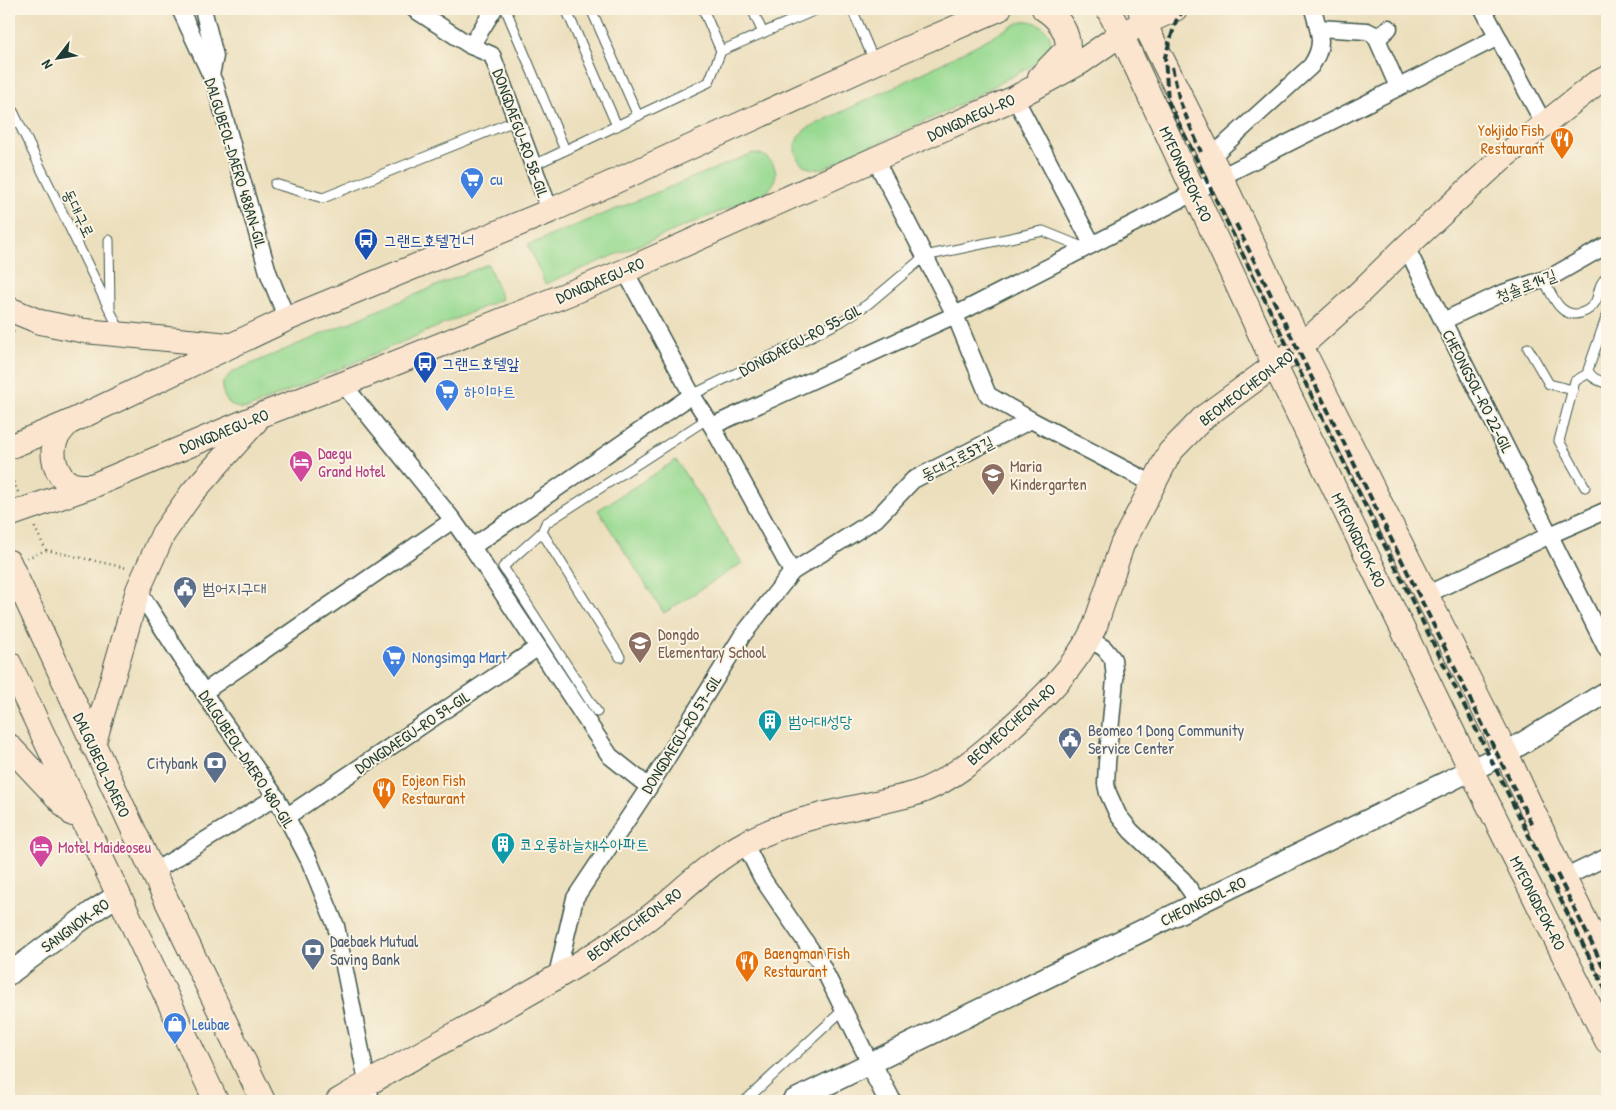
<svg xmlns="http://www.w3.org/2000/svg" width="1616" height="1110" viewBox="0 0 1616 1110" font-family="'Patrick Hand','Poor Story',sans-serif">
  <rect width="100%" height="100%" fill="#fcf5e5"/>
  <filter id="ink" filterUnits="userSpaceOnUse"><feTurbulence type="fractalNoise" baseFrequency=".02" numOctaves="2"/><feDisplacementMap in="SourceGraphic" scale="10" xChannelSelector="R" yChannelSelector="G"/><feConvolveMatrix kernelMatrix="1 2 1 2 8 2 1 2 1" color-interpolation-filters="sRGB"/></filter>
  <filter id="wash" filterUnits="userSpaceOnUse"><feTurbulence type="fractalNoise" baseFrequency=".0096" numOctaves="4" result="noise"/><feDisplacementMap in="SourceGraphic" scale="20" xChannelSelector="R" yChannelSelector="G"/><feGaussianBlur stdDeviation="1.12" result="paint"/><feColorMatrix in="noise" values="0 0 0 0 0 0 0 0 0 0 0 0 0 0 0 0 0 1.4 0 .05"/><feComposite in="paint" operator="in"/></filter>
  <g filter="url(#wash)">
    <rect width="100%" height="100%" fill="#ecdfbd"/>
    <!-- green -->
    <g fill="#96d990" stroke="#5a8b62">
      <path d="M1022 21C1038 19 1057 33 1049 51 1047 55 1044 58 1041 61L943 113 824 168C798 175 784 145 806 129L929 70Z"/>
      <path d="M753 153C776 154 784 179 765 193L545 284 528 245Z"/>
      <path d="M488 264 502 299 249 408C232 411 220 399 223 382L232 372Z"/>
      <path d="M676 460 742 563 664 613 598 510Z"/>
    </g>
  </g>
  <g filter="url(#ink)">
    <g fill="none" stroke-linecap="round" stroke-linejoin="round">
      <!-- service casing -->
      <g stroke="#3e5549" stroke-width="11">
        <g id="service">
          <path d="M508 9 506 10 565 150"/>
          <path d="M566 9 617 126"/>
          <path d="M591 9 638 116"/>
          <path d="M703 9 721 51"/>
          <path d="M752 9 763 33"/>
          <path d="M852 9 875 63"/>
          <path d="M9 84V89"/>
          <path d="M9 103 121 333"/>
          <path d="M534 165 709 82 721 51 818 9"/>
          <path d="M275 184 323 198 517 120"/>
          <path d="M109 240 110 308"/>
          <path d="M1544 280C1552 295 1560 319 1581 313 1588 311 1593 306 1596 301 1600 291 1598 284 1607 277"/>
          <path d="M1607 315 1588 370C1591 379 1599 380 1607 384"/>
          <path d="M1528 348 1549 384 1573 390"/>
          <path d="M692 395 842 321 868 304 925 256 1043 231 1085 248"/>
          <path d="M1585 487 1559 441 1575 381 1589 373"/>
          <path d="M542 532 620 657"/>
          <path d="M597 712 503 567 542 532 546 523 707 419"/>
          <path d="M745 1101 843 1010"/>
        </g>
      </g>
      <!-- minor casing -->
      <g stroke="#3e5549" stroke-width="19">
        <g id="minor">
          <path d="M180 9 215 84 268 272 287 319"/>
          <path d="M203 9 215 56 211 75"/>
          <path d="M414 9 471 46 492 55 550 211"/>
          <path d="M1483 9 1544 124"/>
          <path d="M1318 28 1367 31 1373 34 1377 39 1398 87"/>
          <path d="M1377 39 1389 28"/>
          <path d="M471 46 494 9"/>
          <path d="M1015 98 1092 244"/>
          <path d="M1211 157 1311 66C1326 44 1319 32 1313 9"/>
          <path d="M875 159 955 315 988 395 1031 420 1153 484"/>
          <path d="M1406 247 1607 650"/>
          <path d="M1443 321 1500 294 1551 277 1607 245"/>
          <path d="M343 384 453 520 472 547 610 756 649 787"/>
          <path d="M712 426 955 315 1195 192 1221 177 1498 37"/>
          <path d="M472 547 692 395"/>
          <path d="M792 572 876 519 913 480 1031 420"/>
          <path d="M138 590 215 710 276 797 309 860 336 926 371 1101"/>
          <path d="M1426 595 1550 535 1607 510"/>
          <path d="M1089 639 1104 648 1113 659 1115 679 1107 763 1106 784 1108 793 1118 815 1131 831 1183 880 1199 903"/>
          <path d="M204 692 453 520"/>
          <path d="M286 817 537 648"/>
          <path d="M745 844 762 878 822 966 870 1063"/>
          <path d="M153 872 276 797"/>
          <path d="M1564 878 1607 857"/>
          <path d="M556 979 575 898 649 787 742 636 792 572 712 426 692 395 625 271"/>
        </g>
      </g>
      <!-- tertiary casing -->
      <g stroke="#3e5549" stroke-width="24">
        <g id="tertiary">
          <path d="M9 974 92 912 118 895"/>
          <path d="M870 1063 890 1101"/>
          <path d="M793 1101 1506 753 1607 692"/>
        </g>
      </g>
      <!-- secondary casing -->
      <g stroke="#3e5549" stroke-width="26">
        <g id="secondary">
          <path d="M1108 9 1121 34 1275 366 1471 770 1607 1041"/>
          <path d="M1140 9 1144 23 1221 177 1301 346 1506 753 1564 878 1607 964"/>
          <path d="M1040 77 1068 48C1068 31 1058 18 1044 9"/>
          <path d="M9 309 40 322 85 331 229 345"/>
          <path d="M68 423C64 428 59 433 56 439 50 454 55 474 69 483 76 487 84 486 92 486"/>
          <path d="M9 447 68 423 287 319 550 211 890 56 999 9"/>
          <path d="M9 515 92 486 261 415 343 384 625 271 913 142 1015 98 1081 62 1121 34 1175 9"/>
          <path d="M9 562 153 872 263 1101"/>
          <path d="M9 663 216 1101"/>
          <path d="M9 746 73 814"/>
          <path d="M93 746 138 590 163 534 192 493 256 421"/>
          <path d="M338 1101C429 1046 526 999 615 941 632 930 649 919 663 906 690 883 715 859 747 842 798 815 857 809 913 794 947 784 982 754 1007 731 1041 700 1075 669 1095 626L1122 545 1170 452 1204 417 1301 346 1352 300 1406 247 1501 159 1595 84 1607 78"/>
        </g>
      </g>
      <!-- path -->
      <g stroke="#3e5549" stroke-width="2.5" stroke-dasharray="1 4" stroke-linecap="butt">
        <path d="M9 341 14 331"/>
        <path d="M9 473 18 492"/>
        <path d="M46 550 127 568"/>
        <path d="M27 558 46 550 34 526"/>
      </g>
      <!-- service -->
      <use href="#service" stroke="#fff" stroke-width="9"/>
      <!-- minor -->
      <use href="#minor" stroke="#fff" stroke-width="16"/>
      <!-- tertiary -->
      <use href="#tertiary" stroke="#fff" stroke-width="21"/>
      <!-- secondary -->
      <use href="#secondary" stroke="#fbe5cf" stroke-width="24"/>
      <!-- rail -->
      <g stroke="#1f3d34" stroke-width="4" stroke-dasharray="8 4" stroke-linecap="butt">
        <path d="M1184 9 1176 21 1165 57 1168 101 1377 530 1607 993"/>
        <path d="M1172 67 1180 102 1201 152"/>
        <path d="M1236 224 1533 827"/>
        <path d="M1557 874 1607 974"/>
      </g>
    </g>
  </g>
  <!-- icons -->
  <defs>
    <g id="restaurant-pin" transform="scale(1.25)"><path d="M0 17L-7.5 6A9.5 9.5 0 1 1 7.5 6Z" fill="#e8710a" stroke="#fcf5e5"/><path d="M-5-6h1v4h1v-4h1v4h1v-4h1v5L-1.5 .5V6h-2V.5L-5-1ZM5-6V6H3V1.5H1.5Q1.5-4 5-6Z" fill="#fff"/></g>
    <g id="supermarket-pin" transform="scale(1.25)"><path d="M0 17L-7.5 6A9.5 9.5 0 1 1 7.5 6Z" fill="#3f7fe0" stroke="#fcf5e5"/><path d="M-6-5.5h2.5l.6 2H6L4.5 2H-2.5L-4.4-4H-6ZM-1.5 3.2a1.3 1.3 0 1 0 .1 0ZM3 3.2a1.3 1.3 0 1 0 .1 0Z" fill="#fff"/></g>
    <g id="bus-pin" transform="scale(1.25)"><path d="M0 17L-7.5 6A9.5 9.5 0 1 1 7.5 6Z" fill="#1a4fb4" stroke="#fcf5e5"/><path d="M-5-6H5V4H4V6H2V4H-2V6H-4V4H-5ZM-3.5-4V0h7V-4ZM-3.5 1.2v1.5H-2V1.2ZM2 1.2v1.5H3.5V1.2Z" fill="#fff"/></g>
    <g id="hotel-pin" transform="scale(1.25)"><path d="M0 17L-7.5 6A9.5 9.5 0 1 1 7.5 6Z" fill="#d1479c" stroke="#fcf5e5"/><path d="M-6-4.5h1.5V1H6V5H4.5V3h-9V5H-6ZM-4 0a1.8 1.8 0 1 1 3.6 0ZM.5 0V-2.5h3Q6-2.5 6 0Z" fill="#fff"/></g>
    <g id="school-pin" transform="scale(1.25)"><path d="M0 17L-7.5 6A9.5 9.5 0 1 1 7.5 6Z" fill="#8d6e63" stroke="#fcf5e5"/><path d="M0-5L7-2L0 1L-7-2ZM-4 1L0 2.5L4 1V4Q0 6-4 4Z" fill="#fff"/></g>
    <g id="civic-pin" transform="scale(1.25)"><path d="M0 17L-7.5 6A9.5 9.5 0 1 1 7.5 6Z" fill="#5c6f8a" stroke="#fcf5e5"/><path d="M-.6-6.5H3V-4.5H.6V-3L4-1V1h2V6H-6V1h2V-1L-.6-3ZM-1.2 2.5V6h2.4V2.5Z" fill="#fff"/></g>
    <g id="building-pin" transform="scale(1.25)"><path d="M0 17L-7.5 6A9.5 9.5 0 1 1 7.5 6Z" fill="#0f9aa8" stroke="#fcf5e5"/><path d="M-4-6H4V6H1V3H-1V6H-4ZM-2.5-4.3h1.7v1.8h-1.7ZM.8-4.3h1.7v1.8H.8ZM-2.5-1h1.7V.8h-1.7ZM.8-1h1.7V.8H.8Z" fill="#fff"/></g>
    <g id="bank-pin" transform="scale(1.25)"><path d="M0 17L-7.5 6A9.5 9.5 0 1 1 7.5 6Z" fill="#5c6f8a" stroke="#fcf5e5"/><path d="M-6-4H6V4H-6ZM0-2.3a2.3 2.3 0 1 0 0 4.6a2.3 2.3 0 1 0 0-4.6Z" fill="#fff"/></g>
    <g id="shop-pin" transform="scale(1.25)"><path d="M0 17L-7.5 6A9.5 9.5 0 1 1 7.5 6Z" fill="#3f7fe0" stroke="#fcf5e5"/><path d="M-5-2.5h2.3a2.7 3.5 0 0 1 5.4 0H5L5.5 6h-11ZM-1.5-2.5h3a1.5 2.3 0 0 0-3 0Z" fill="#fff"/></g>
  </defs>
  <g fill-rule="evenodd">
    <use href="#restaurant-pin" x="1562" y="139"/>
    <use href="#supermarket-pin" x="472" y="179"/>
    <use href="#bus-pin" x="366" y="240"/>
    <use href="#bus-pin" x="425" y="363"/>
    <use href="#supermarket-pin" x="447" y="391"/>
    <use href="#hotel-pin" x="301" y="462"/>
    <use href="#school-pin" x="993" y="475"/>
    <use href="#civic-pin" x="185" y="588"/>
    <use href="#school-pin" x="640" y="643"/>
    <use href="#supermarket-pin" x="394" y="657"/>
    <use href="#building-pin" x="770" y="721"/>
    <use href="#civic-pin" x="1070" y="739"/>
    <use href="#bank-pin" x="215" y="763"/>
    <use href="#restaurant-pin" x="384" y="789"/>
    <use href="#building-pin" x="503" y="844"/>
    <use href="#hotel-pin" x="41" y="847"/>
    <use href="#bank-pin" x="313" y="950"/>
    <use href="#restaurant-pin" x="747" y="962"/>
    <use href="#shop-pin" x="175" y="1024"/>
  </g>
  <g text-anchor="middle" stroke-width="4" stroke-linejoin="round" paint-order="stroke">
    <!-- street labels -->
    <g font-size="16" fill="#1f3d34" stroke="#fcf5e5">
      <text transform="translate(971 117) rotate(-24)" y="6">DONGDAEGU-RO</text>
      <text transform="translate(521 133) rotate(70)" y="6">DONGDAEGU-RO 58-GIL</text>
      <text transform="translate(236 163) rotate(73)" y="6">DALGUBEOL-DAERO 488AN-GIL</text>
      <text transform="translate(1186 174) rotate(65)" y="6">MYEONGDEOK-RO</text>
      <text transform="translate(79 213) rotate(64)" y="6">동대구로</text>
      <text transform="translate(600 280) rotate(-23)" y="6">DONGDAEGU-RO</text>
      <text transform="translate(1526 285) rotate(-21)" y="6">청솔로14길</text>
      <text transform="translate(800 340) rotate(-28)" y="6">DONGDAEGU-RO 55-GIL</text>
      <text transform="translate(1246 388) rotate(-37)" y="6">BEOMEOCHEON-RO</text>
      <text transform="translate(1478 391) rotate(63)" y="6">CHEONGSOL-RO 22-GIL</text>
      <text transform="translate(224 431) rotate(-22)" y="6">DONGDAEGU-RO</text>
      <text transform="translate(957 458) rotate(-27)" y="6">동대구로57길</text>
      <text transform="translate(1359 540) rotate(64)" y="6">MYEONGDEOK-RO</text>
      <text transform="translate(1011 724) rotate(-42)" y="6">BEOMEOCHEON-RO</text>
      <text transform="translate(412 732) rotate(-34)" y="6">DONGDAEGU-RO 59-GIL</text>
      <text transform="translate(681 734) rotate(-58)" y="6">DONGDAEGU-RO 57-GIL</text>
      <text transform="translate(247 759) rotate(57)" y="6">DALGUBEOL-DAERO 480-GIL</text>
      <text transform="translate(102 765) rotate(65)" y="6">DALGUBEOL-DAERO</text>
      <text transform="translate(1203 901) rotate(-26)" y="6">CHEONGSOL-RO</text>
      <text transform="translate(1538 903) rotate(63)" y="6">MYEONGDEOK-RO</text>
      <text transform="translate(634 924) rotate(-36)" y="6">BEOMEOCHEON-RO</text>
      <text transform="translate(75 925) rotate(-36)" y="6">SANGNOK-RO</text>
    </g>
    <!-- food labels -->
    <g font-size="16" fill="#c56008" stroke="#fcf5e5" text-anchor="start">
      <text x="1544" y="136" text-anchor="end">Yokjido Fish<tspan x="1544" dy="18">Restaurant</tspan></text>
      <text x="402" y="786">Eojeon Fish<tspan x="402" dy="18">Restaurant</tspan></text>
      <text x="764" y="959">Baengman Fish<tspan x="764" dy="18">Restaurant</tspan></text>
    </g>
    <!-- shop labels -->
    <g font-size="16" fill="#366cbe" stroke="#fcf5e5" text-anchor="start">
      <text x="490" y="185">cu</text>
      <text x="464" y="397">하이마트</text>
      <text x="412" y="663">Nongsimga Mart</text>
      <text x="192" y="1030">Leubae</text>
    </g>
    <!-- transit labels -->
    <g font-size="16" fill="#164399" stroke="#fcf5e5" text-anchor="start">
      <text x="384" y="246">그랜드호텔건너</text>
      <text x="442" y="369">그랜드호텔앞</text>
    </g>
    <!-- hotel labels -->
    <g font-size="16" fill="#b23c85" stroke="#fcf5e5" text-anchor="start">
      <text x="318" y="459">Daegu<tspan x="318" dy="18">Grand Hotel</tspan></text>
      <text x="58" y="853">Motel Maideoseu</text>
    </g>
    <!-- education labels -->
    <g font-size="16" fill="#785e54" stroke="#fcf5e5" text-anchor="start">
      <text x="1010" y="472">Maria<tspan x="1010" dy="18">Kindergarten</tspan></text>
      <text x="658" y="640">Dongdo<tspan x="658" dy="18">Elementary School</tspan></text>
    </g>
    <!-- service labels -->
    <g font-size="16" fill="#4e5e75" stroke="#fcf5e5" text-anchor="start">
      <text x="202" y="594">범어지구대</text>
      <text x="1088" y="736">Beomeo 1 Dong Community<tspan x="1088" dy="18">Service Center</tspan></text>
      <text x="198" y="769" text-anchor="end">Citybank</text>
      <text x="330" y="947">Daebaek Mutual<tspan x="330" dy="18">Saving Bank</tspan></text>
    </g>
    <!-- culture labels -->
    <g font-size="16" fill="#0d838f" stroke="#fcf5e5" text-anchor="start">
      <text x="788" y="727">범어대성당</text>
      <text x="520" y="850">코오롱하늘채수아파트</text>
    </g>
  </g>
  <!-- margin -->
  <rect width="1616" height="1110" fill="none" stroke="#fcf5e5" stroke-width="30"/>
  <!-- north arrow -->
  <g transform="translate(58 58) rotate(239)" stroke="#fcf5e5" stroke-width="4" paint-order="stroke">
  <path d="M0-4L9 19L0 12L-9 19Z" fill="#1f3d34"/>
  <text y="-8" font-size="14" font-weight="bold" text-anchor="middle" fill="#1f3d34">N</text>
  </g>
</svg>
